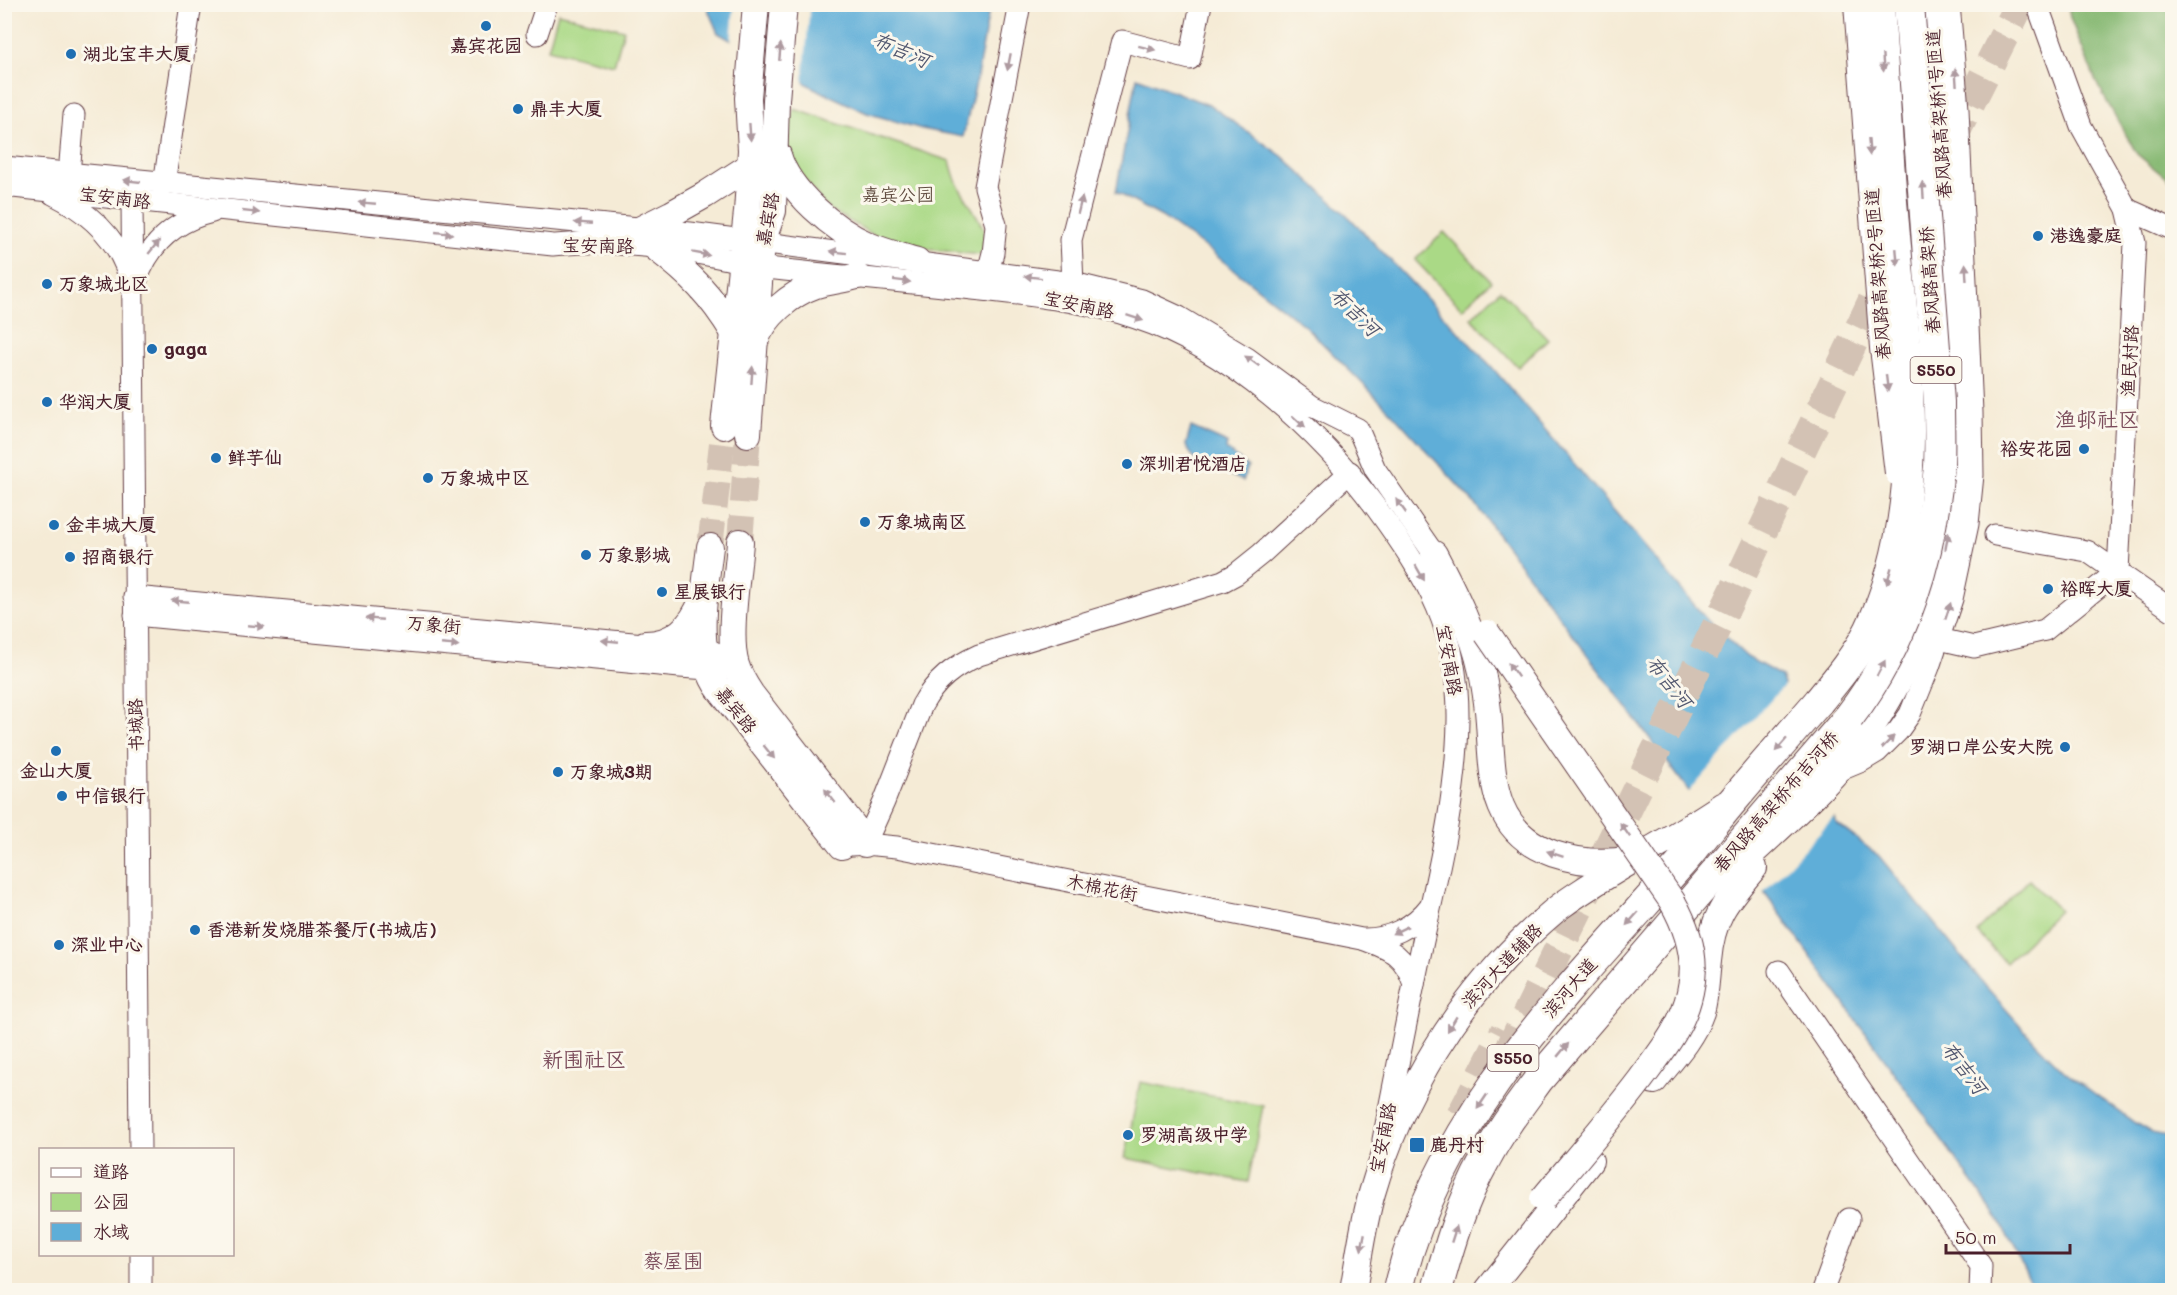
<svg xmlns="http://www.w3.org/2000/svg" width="2177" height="1295" viewBox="0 0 2177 1295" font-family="Mali,'LXGW WenKai TC',sans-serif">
  <rect width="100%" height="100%" fill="#fbf7ec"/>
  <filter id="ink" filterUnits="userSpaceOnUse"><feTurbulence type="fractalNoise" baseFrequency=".0167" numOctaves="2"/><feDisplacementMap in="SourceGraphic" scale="12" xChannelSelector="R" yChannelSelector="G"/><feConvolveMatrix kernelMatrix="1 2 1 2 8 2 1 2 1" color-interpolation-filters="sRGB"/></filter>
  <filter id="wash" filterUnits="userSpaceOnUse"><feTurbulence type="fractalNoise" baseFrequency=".008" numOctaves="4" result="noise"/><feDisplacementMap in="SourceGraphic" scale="24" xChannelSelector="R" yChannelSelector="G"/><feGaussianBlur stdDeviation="1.35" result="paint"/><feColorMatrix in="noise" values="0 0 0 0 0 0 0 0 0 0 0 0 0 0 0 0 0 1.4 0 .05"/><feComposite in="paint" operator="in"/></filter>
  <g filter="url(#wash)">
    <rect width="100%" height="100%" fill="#f5ebd6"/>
    <!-- green -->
    <g fill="#aad986" stroke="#7a7c58" stroke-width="1.5">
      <path d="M558 13 624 30 614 65 548 49Z"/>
      <path d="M794 109 950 161C952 168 954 176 957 183 965 201 999 237 980 255L891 245 827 208 783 152Z"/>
      <path d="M1444 232 1491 281 1462 309 1415 260Z"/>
      <path d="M1500 290 1548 339 1518 367 1471 318Z"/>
      <path d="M2029 880 2059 910 2006 963 1977 932Z"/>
      <path d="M1140 1082 1263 1106 1248 1182 1125 1158Z"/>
    </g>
    <!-- forest -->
    <path fill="#87b973" stroke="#686c4f" stroke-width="1.5" d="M2068 5H2172V183L2137 154 2098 86 2070 18Z"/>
    <!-- water -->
    <g fill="#5eaed8" stroke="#546682" stroke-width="1.5">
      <path d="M706 5H990L976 82 963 137 922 129 867 113 814 88 718 33Z"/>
      <path d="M1137 77 1211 106 1282 156 1350 218 1491 366 1708 621 1747 657 1781 676 1836 823 1879 856 1988 989 2035 1042 2065 1072 2135 1123 2152 1133 2172 1137V1290H2034L2000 1221 1771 901 1475 504 1392 413 1306 327 1209 250 1162 217 1116 192Z"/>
      <path d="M1191 427 1227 443 1226 449 1248 467 1243 481 1193 458 1186 445Z"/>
    </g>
    <!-- pier -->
    <g fill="#f5ebd6">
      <path d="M734 5H810L803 84 731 43Z"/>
      <path d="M1787 682 1836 815 1762 894 1687 794Z"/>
    </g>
  </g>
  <g filter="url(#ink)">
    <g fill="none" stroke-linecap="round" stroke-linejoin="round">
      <!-- major-tunnel -->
      <g stroke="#d3c2b4" stroke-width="26" stroke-dasharray="26 13" stroke-linecap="butt">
        <path d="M740 542 748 434"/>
        <path d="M710 547 724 426"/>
      </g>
      <!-- highway-tunnel -->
      <g stroke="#d3c2b4" stroke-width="30" stroke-dasharray="30 15" stroke-linecap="butt">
        <path d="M1950 143 2020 4"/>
        <path d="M1506 1057 1733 593 1928 185"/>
        <path d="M1461 1116 1505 1031"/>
      </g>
      <!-- minor casing -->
      <g stroke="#643e45" stroke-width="23">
        <g id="minor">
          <path d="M537 34 547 4"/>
          <path d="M4 167 690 233 1073 283 1142 300 1179 317 1247 358 1312 406 1358 429 1375 469 1434 554"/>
          <path d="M69 174 74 115"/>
          <path d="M164 184 191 4"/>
          <path d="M4 186 553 245C570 244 588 242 604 243 656 246 710 253 760 267 834 276 909 282 983 290 1035 296 1086 301 1136 318 1228 348 1321 432 1377 509 1428 579 1459 630 1458 720 1457 794 1439 868 1423 941 1409 1007 1396 1074 1383 1140"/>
          <path d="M53 194C87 211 116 236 128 273"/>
          <path d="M132 200 140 1150"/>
          <path d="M2127 209 2172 229"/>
          <path d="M988 272 993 253 996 225 985 187 1020 4"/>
          <path d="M136 282C148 245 174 221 212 212"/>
          <path d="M1073 283 1071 240 1122 41 1190 59 1201 4"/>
          <path d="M1995 535 2087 551 2172 610"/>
          <path d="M134 597 709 650 723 656 740 677"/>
          <path d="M135 615 680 667 708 669 722 667"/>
          <path d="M1939 639 1974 647 2045 630 2118 571 2135 243 2127 209 2081 126 2037 4"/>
          <path d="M1838 771 1862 761 1877 752 1898 731 1910 714 1929 667 1952 599 1968 524 1973 475 1972 412 1958 109 1949 4"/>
          <path d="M865 844 884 802 922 705C936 680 953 667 979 655L1223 581 1236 574 1261 554 1350 472"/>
          <path d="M852 845 865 844 897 847 1362 939C1388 940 1414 927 1430 906"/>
          <path d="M1365 940C1392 950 1404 955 1414 984"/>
          <path d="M1779 971 1981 1266 1980 1290"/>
          <path d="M141 1254V1290"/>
          <path d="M1823 1290 1849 1219"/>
        </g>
      </g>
      <!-- major casing -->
      <g stroke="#643e45" stroke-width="28">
        <g id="major">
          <path d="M778 155C788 191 834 230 868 245 884 252 901 256 917 261"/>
          <path d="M641 229 671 214 705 195 750 166"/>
          <path d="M656 248C691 275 711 295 734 333"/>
          <path d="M755 341C765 316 790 294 816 285 829 281 843 280 857 276"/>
          <path d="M724 426 747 212 751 150 748 98 756 4"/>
          <path d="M748 434 762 242 773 211 776 100 784 4"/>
          <path d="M740 542C738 574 727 636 736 665 739 676 745 685 751 694L858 832 865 844"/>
          <path d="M710 547C705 591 692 653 720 690L842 846"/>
          <path d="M1434 554C1454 592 1473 630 1482 672 1485 688 1488 705 1489 722 1493 778 1490 831 1554 854 1578 862 1605 864 1630 859"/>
          <path d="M645 644C674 644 692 627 702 600"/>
          <path d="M1727 877C1777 828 1833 785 1872 726 1922 650 1953 557 1958 466 1961 397 1954 326 1949 257 1943 173 1937 89 1931 4"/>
          <path d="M1654 1081C1671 1060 1692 1038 1701 1012 1706 995 1706 978 1708 961 1712 916 1726 901 1754 868"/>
          <path d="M1353 1290C1359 1258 1363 1224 1372 1193 1401 1093 1458 999 1534 929 1543 921 1552 912 1562 905 1613 868 1671 841 1723 805"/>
          <path d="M1488 1290 1590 1161"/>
        </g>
      </g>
      <!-- highway casing -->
      <g stroke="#643e45" stroke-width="32">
        <g id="highway">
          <path d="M1398 1290C1437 1120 1565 993 1678 867 1698 845 1716 820 1736 797 1763 765 1791 733 1819 701"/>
          <path d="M1437 1290C1449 1246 1462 1201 1485 1160 1500 1131 1520 1105 1539 1079L1849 717"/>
        </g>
      </g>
      <!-- minor -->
      <use href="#minor" stroke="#fff" stroke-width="21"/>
      <!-- major -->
      <use href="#major" stroke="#fff" stroke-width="26"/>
      <!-- highway -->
      <use href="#highway" stroke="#fff" stroke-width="30"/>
      <!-- major-bridge casing -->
      <g stroke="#643e45" stroke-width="28" stroke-linecap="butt">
        <g id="major-bridge">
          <path d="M1857 4 1883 348 1898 473"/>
          <path d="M1487 633 1672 901C1688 929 1698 960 1690 992 1683 1026 1661 1052 1641 1079 1610 1120 1576 1159 1543 1199"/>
        </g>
      </g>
      <!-- highway-bridge casing -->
      <g stroke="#643e45" stroke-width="32" stroke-linecap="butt">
        <g id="highway-bridge">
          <path d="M1819 701C1837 679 1856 656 1869 631 1929 508 1907 366 1895 236 1888 159 1884 82 1879 4"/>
          <path d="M1849 717C1904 646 1932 555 1939 466 1940 445 1939 424 1939 402L1909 4"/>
        </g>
      </g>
      <!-- major-bridge -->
      <use href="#major-bridge" stroke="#fff" stroke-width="26"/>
      <!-- highway-bridge -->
      <use href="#highway-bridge" stroke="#fff" stroke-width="30"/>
    </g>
    <!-- one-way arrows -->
    <defs><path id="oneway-solid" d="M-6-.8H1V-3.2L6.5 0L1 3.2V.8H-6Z" transform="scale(1.5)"/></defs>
    <g fill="#ae9aa0">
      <use href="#oneway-solid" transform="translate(1147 48) rotate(14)"/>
      <use href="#oneway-solid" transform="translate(780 52) rotate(-85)"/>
      <use href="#oneway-solid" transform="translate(1009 62) rotate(101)"/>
      <use href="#oneway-solid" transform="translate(1883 63) rotate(86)"/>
      <use href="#oneway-solid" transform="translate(1956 77) rotate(-94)"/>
      <use href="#oneway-solid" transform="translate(750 132) rotate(86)"/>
      <use href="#oneway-solid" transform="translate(1869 147) rotate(86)"/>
      <use href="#oneway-solid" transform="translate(132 181) rotate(-174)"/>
      <use href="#oneway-solid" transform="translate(1923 190) rotate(-94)"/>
      <use href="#oneway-solid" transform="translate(367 203) rotate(-175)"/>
      <use href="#oneway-solid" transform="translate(1080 205) rotate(-76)"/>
      <use href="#oneway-solid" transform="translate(251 212) rotate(6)"/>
      <use href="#oneway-solid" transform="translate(583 223) rotate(-175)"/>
      <use href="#oneway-solid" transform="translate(444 233) rotate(6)"/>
      <use href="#oneway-solid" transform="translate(154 247) rotate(-51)"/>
      <use href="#oneway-solid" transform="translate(838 252) rotate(-173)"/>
      <use href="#oneway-solid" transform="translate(701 254) rotate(10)"/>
      <use href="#oneway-solid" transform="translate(1897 257) rotate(85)"/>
      <use href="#oneway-solid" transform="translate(1966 272) rotate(-93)"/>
      <use href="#oneway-solid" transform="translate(1033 277) rotate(-173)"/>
      <use href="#oneway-solid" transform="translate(902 281) rotate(7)"/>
      <use href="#oneway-solid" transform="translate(1135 318) rotate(18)"/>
      <use href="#oneway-solid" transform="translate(1252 361) rotate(-145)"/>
      <use href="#oneway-solid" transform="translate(752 375) rotate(-86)"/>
      <use href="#oneway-solid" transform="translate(1887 383) rotate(83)"/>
      <use href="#oneway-solid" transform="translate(1299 422) rotate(42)"/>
      <use href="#oneway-solid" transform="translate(1401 506) rotate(-126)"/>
      <use href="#oneway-solid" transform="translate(1947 541) rotate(-79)"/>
      <use href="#oneway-solid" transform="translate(1420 573) rotate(60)"/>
      <use href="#oneway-solid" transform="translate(1889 576) rotate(106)"/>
      <use href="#oneway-solid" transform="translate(180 601) rotate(-175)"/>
      <use href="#oneway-solid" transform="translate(1948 611) rotate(-72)"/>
      <use href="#oneway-solid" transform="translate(374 619) rotate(-175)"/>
      <use href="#oneway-solid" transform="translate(256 626) rotate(5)"/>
      <use href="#oneway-solid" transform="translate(610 641) rotate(-175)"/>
      <use href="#oneway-solid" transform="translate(450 645) rotate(5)"/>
      <use href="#oneway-solid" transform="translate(1881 668) rotate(-62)"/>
      <use href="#oneway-solid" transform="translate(1513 670) rotate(-125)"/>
      <use href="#oneway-solid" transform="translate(1888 742) rotate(-45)"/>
      <use href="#oneway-solid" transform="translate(1781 745) rotate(131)"/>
      <use href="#oneway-solid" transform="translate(769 752) rotate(51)"/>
      <use href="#oneway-solid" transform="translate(830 796) rotate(-128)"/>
      <use href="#oneway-solid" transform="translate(1625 830) rotate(-125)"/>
      <use href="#oneway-solid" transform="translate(1555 854) rotate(-161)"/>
      <use href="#oneway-solid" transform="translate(1632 919) rotate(132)"/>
      <use href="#oneway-solid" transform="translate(1400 930) rotate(154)"/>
      <use href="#oneway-solid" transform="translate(1452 1024) rotate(121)"/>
      <use href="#oneway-solid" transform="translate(1563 1050) rotate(-50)"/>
      <use href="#oneway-solid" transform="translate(1482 1102) rotate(124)"/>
      <use href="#oneway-solid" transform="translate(1454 1234) rotate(-72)"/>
      <use href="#oneway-solid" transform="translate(1363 1242) rotate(101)"/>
    </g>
  </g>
  <!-- markers -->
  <g fill="#1f6fb2" stroke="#fbf7ec" stroke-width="2">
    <circle cx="486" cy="26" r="6"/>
    <circle cx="71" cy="54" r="6"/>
    <circle cx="518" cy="109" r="6"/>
    <circle cx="2038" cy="236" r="6"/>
    <circle cx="47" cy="284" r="6"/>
    <circle cx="152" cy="349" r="6"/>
    <circle cx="47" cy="402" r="6"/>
    <circle cx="2084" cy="449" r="6"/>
    <circle cx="216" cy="458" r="6"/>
    <circle cx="1127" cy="464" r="6"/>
    <circle cx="428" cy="478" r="6"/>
    <circle cx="865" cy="522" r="6"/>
    <circle cx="54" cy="525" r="6"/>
    <circle cx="586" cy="555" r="6"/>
    <circle cx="70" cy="557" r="6"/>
    <circle cx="2048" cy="589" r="6"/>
    <circle cx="662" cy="592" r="6"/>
    <circle cx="2065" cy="747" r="6"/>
    <circle cx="56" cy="751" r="6"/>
    <circle cx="558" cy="772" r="6"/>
    <circle cx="62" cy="796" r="6"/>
    <circle cx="195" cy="930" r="6"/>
    <circle cx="59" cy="945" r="6"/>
    <circle cx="1128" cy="1135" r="6"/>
    <rect x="1409" y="1137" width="16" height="16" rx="3"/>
  </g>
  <g text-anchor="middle" stroke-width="6" stroke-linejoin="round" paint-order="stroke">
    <!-- shield labels -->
    <g fill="#fbf7ec" stroke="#7f6065" stroke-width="1.5">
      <rect x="1910.5" y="357" width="51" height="26" rx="4.5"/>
      <rect x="1487.5" y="1045" width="51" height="26" rx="4.5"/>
    </g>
    <g font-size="16" font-weight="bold" fill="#4a1f2b">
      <text x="1936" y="376">S550</text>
      <text x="1513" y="1064">S550</text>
    </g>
    <!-- poi labels -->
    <g font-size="18" font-weight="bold" fill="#4a1f2b" stroke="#fbf7ec" text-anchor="start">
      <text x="486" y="52" text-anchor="middle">嘉宾花园</text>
      <text x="83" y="60">湖北宝丰大厦</text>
      <text x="530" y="115">鼎丰大厦</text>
      <text x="2050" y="242">港逸豪庭</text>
      <text x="59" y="290">万象城北区</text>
      <text x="164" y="355">gaga</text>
      <text x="59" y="408">华润大厦</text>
      <text x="2072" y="455" text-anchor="end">裕安花园</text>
      <text x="228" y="464">鲜芋仙</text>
      <text x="1139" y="470">深圳君悦酒店</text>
      <text x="440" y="484">万象城中区</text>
      <text x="877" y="528">万象城南区</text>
      <text x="66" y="531">金丰城大厦</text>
      <text x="598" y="561">万象影城</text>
      <text x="82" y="563">招商银行</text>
      <text x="2060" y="595">裕晖大厦</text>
      <text x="674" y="598">星展银行</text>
      <text x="2053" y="753" text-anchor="end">罗湖口岸公安大院</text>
      <text x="56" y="777" text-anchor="middle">金山大厦</text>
      <text x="570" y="778">万象城3期</text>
      <text x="74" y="802">中信银行</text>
      <text x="207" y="936">香港新发烧腊茶餐厅(书城店)</text>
      <text x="71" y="951">深业中心</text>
      <text x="1140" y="1141">罗湖高级中学</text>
      <text x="1430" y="1151">鹿丹村</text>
    </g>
    <!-- street labels -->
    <g font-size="18" fill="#4a1f2b" stroke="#fbf7ec">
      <text transform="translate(1939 114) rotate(-94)" y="6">春风路高架桥1号匝道</text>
      <text transform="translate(115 198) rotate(7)" y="6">宝安南路</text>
      <text transform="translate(768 219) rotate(-79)" y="6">嘉宾路</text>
      <text transform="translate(598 246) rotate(1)" y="6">宝安南路</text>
      <text transform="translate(1878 274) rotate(-94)" y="6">春风路高架桥2号匝道</text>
      <text transform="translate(1930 280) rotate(-94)" y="6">春风路高架桥</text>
      <text transform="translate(1079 305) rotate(12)" y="6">宝安南路</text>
      <text transform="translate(2130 361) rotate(-87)" y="6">渔民村路</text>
      <text transform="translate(434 625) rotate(5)" y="6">万象街</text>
      <text transform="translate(1449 660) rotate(80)" y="6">宝安南路</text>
      <text transform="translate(736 710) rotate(52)" y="6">嘉宾路</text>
      <text transform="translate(136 725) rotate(-91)" y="6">书城路</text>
      <text transform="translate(1776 802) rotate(-49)" y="6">春风路高架桥布吉河桥</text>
      <text transform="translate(1102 888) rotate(11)" y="6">木棉花街</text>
      <text transform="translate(1502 966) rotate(-47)" y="6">滨河大道辅路</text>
      <text transform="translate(1570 988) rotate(-49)" y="6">滨河大道</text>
      <text transform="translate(1383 1138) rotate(-79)" y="6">宝安南路</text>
    </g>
    <!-- park labels -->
    <g font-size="18" fill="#624e42" stroke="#fbf7ec">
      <text x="898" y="201">嘉宾公园</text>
    </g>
    <!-- water labels -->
    <g font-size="20" font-style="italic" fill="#525870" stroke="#fbf7ec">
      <text transform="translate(901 50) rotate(23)" y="7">布吉河</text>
      <text transform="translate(1355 312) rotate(44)" y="7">布吉河</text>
      <text transform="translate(1669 682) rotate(51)" y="7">布吉河</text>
      <text transform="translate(1964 1068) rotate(53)" y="7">布吉河</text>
    </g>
    <!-- neighbourhood labels -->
    <g font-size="20" fill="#7b4c5b" stroke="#fbf7ec">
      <text x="673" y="1268">蔡屋围</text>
    </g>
    <!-- quarter labels -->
    <g font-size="21" fill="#7b4c5b" stroke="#fbf7ec">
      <text x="2097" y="427">渔邨社区</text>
      <text x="584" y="1067">新围社区</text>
    </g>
  </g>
  <!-- margin -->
  <rect width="2177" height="1295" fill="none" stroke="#fbf7ec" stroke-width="24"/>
  <!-- legend -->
  <rect x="39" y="1148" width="195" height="108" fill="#fbf7ec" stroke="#b4a19f" stroke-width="1.5"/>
  <rect x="51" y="1168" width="30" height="9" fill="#ffffff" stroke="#b4a19f" stroke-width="1.5"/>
  <text x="93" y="1178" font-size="18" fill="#4a1f2b">道路</text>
  <rect x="51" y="1193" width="30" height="18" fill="#aad986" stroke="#b4a19f" stroke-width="1.5"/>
  <text x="93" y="1208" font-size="18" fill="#4a1f2b">公园</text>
  <rect x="51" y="1223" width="30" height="18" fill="#5eaed8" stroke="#b4a19f" stroke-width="1.5"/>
  <text x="93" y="1238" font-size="18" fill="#4a1f2b">水域</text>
  <!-- scale -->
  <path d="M1946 1244v9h124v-9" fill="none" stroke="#4a1f2b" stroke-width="3"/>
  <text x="1955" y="1244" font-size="18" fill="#4a1f2b" stroke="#fbf7ec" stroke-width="4.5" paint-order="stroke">50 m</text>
</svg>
